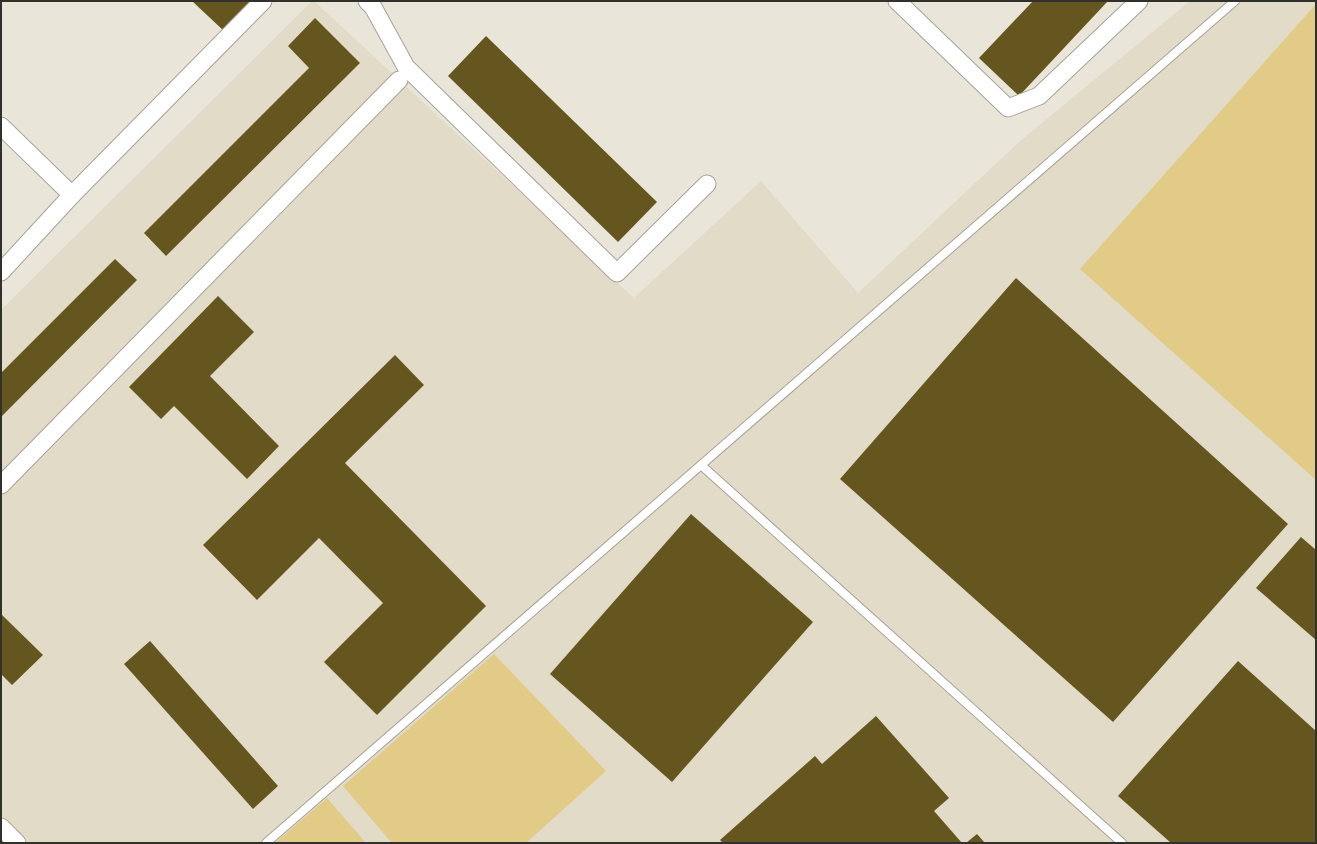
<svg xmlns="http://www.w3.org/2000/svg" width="1317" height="844" viewBox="0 0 1317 844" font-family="'Sofia Sans Condensed',sans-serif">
  <rect width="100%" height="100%" fill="#e9e5d9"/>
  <!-- built -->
  <path fill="#e1dbc8" d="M312 1H314L634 298 761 181 858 293 1020 141 1190 1H1316V843H1V310Z"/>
  <!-- green -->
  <g fill="#e1cb86">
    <path d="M1316 4V480L1080 269Z"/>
    <path d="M494 654 606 771 526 843H392L343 786Z"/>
    <path d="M327 798 366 843H275Z"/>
  </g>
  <!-- building -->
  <g fill="#65551e">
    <path d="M192 1H255L225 32Z"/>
    <path d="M1033 1H1108L1019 96 979 58Z"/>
    <path d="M315 18 360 63 166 256 144 233 309 68 288 46Z"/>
    <path d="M486 36 657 202 618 242 448 76Z"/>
    <path d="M115 259 137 280 1 417V373Z"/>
    <path d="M1016 278 1288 524 1113 722 840 479Z"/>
    <path d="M218 296 254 332 210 376 279 446 247 479 174 406 161 419 129 387Z"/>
    <path d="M395 355 424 385 345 463 486 606 377 715 324 662 383 603 319 538 257 600 203 545Z"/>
    <path d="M691 514 813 622 672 782 550 674Z"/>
    <path d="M1301 537 1316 550V640L1256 588Z"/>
    <path d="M1 614 43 655 12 685 1 674Z"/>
    <path d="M150 641 278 786 253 809 124 664Z"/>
    <path d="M1238 661 1316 731V843H1171L1118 796Z"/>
    <path d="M876 716 949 798 934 811 962 843H723L720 840 815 756 822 764Z"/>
    <path d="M977 834 985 843H966Z"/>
  </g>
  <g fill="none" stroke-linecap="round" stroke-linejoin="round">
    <!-- service casing -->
    <g stroke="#a7a398" stroke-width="10">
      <g id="service">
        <path d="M701 465 1122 843"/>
        <path d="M266 843 1235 1"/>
      </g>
    </g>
    <!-- minor casing -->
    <g stroke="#a7a398" stroke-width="19">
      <g id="minor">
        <path d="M367 1 373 7 406 67 617 273 707 184"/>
        <path d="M897 1 1008 108 1039 96 1139 1"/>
        <path d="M1 126 72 195"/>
        <path d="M1 272 72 195 263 1"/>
        <path d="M1 485 399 80"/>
        <path d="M1 827 17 843"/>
      </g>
    </g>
    <!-- service -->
    <use href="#service" stroke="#fff" stroke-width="8"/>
    <!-- minor -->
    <use href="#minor" stroke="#fff" stroke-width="17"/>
  </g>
  <!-- border -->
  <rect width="1317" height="844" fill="none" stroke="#31302b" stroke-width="4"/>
</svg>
